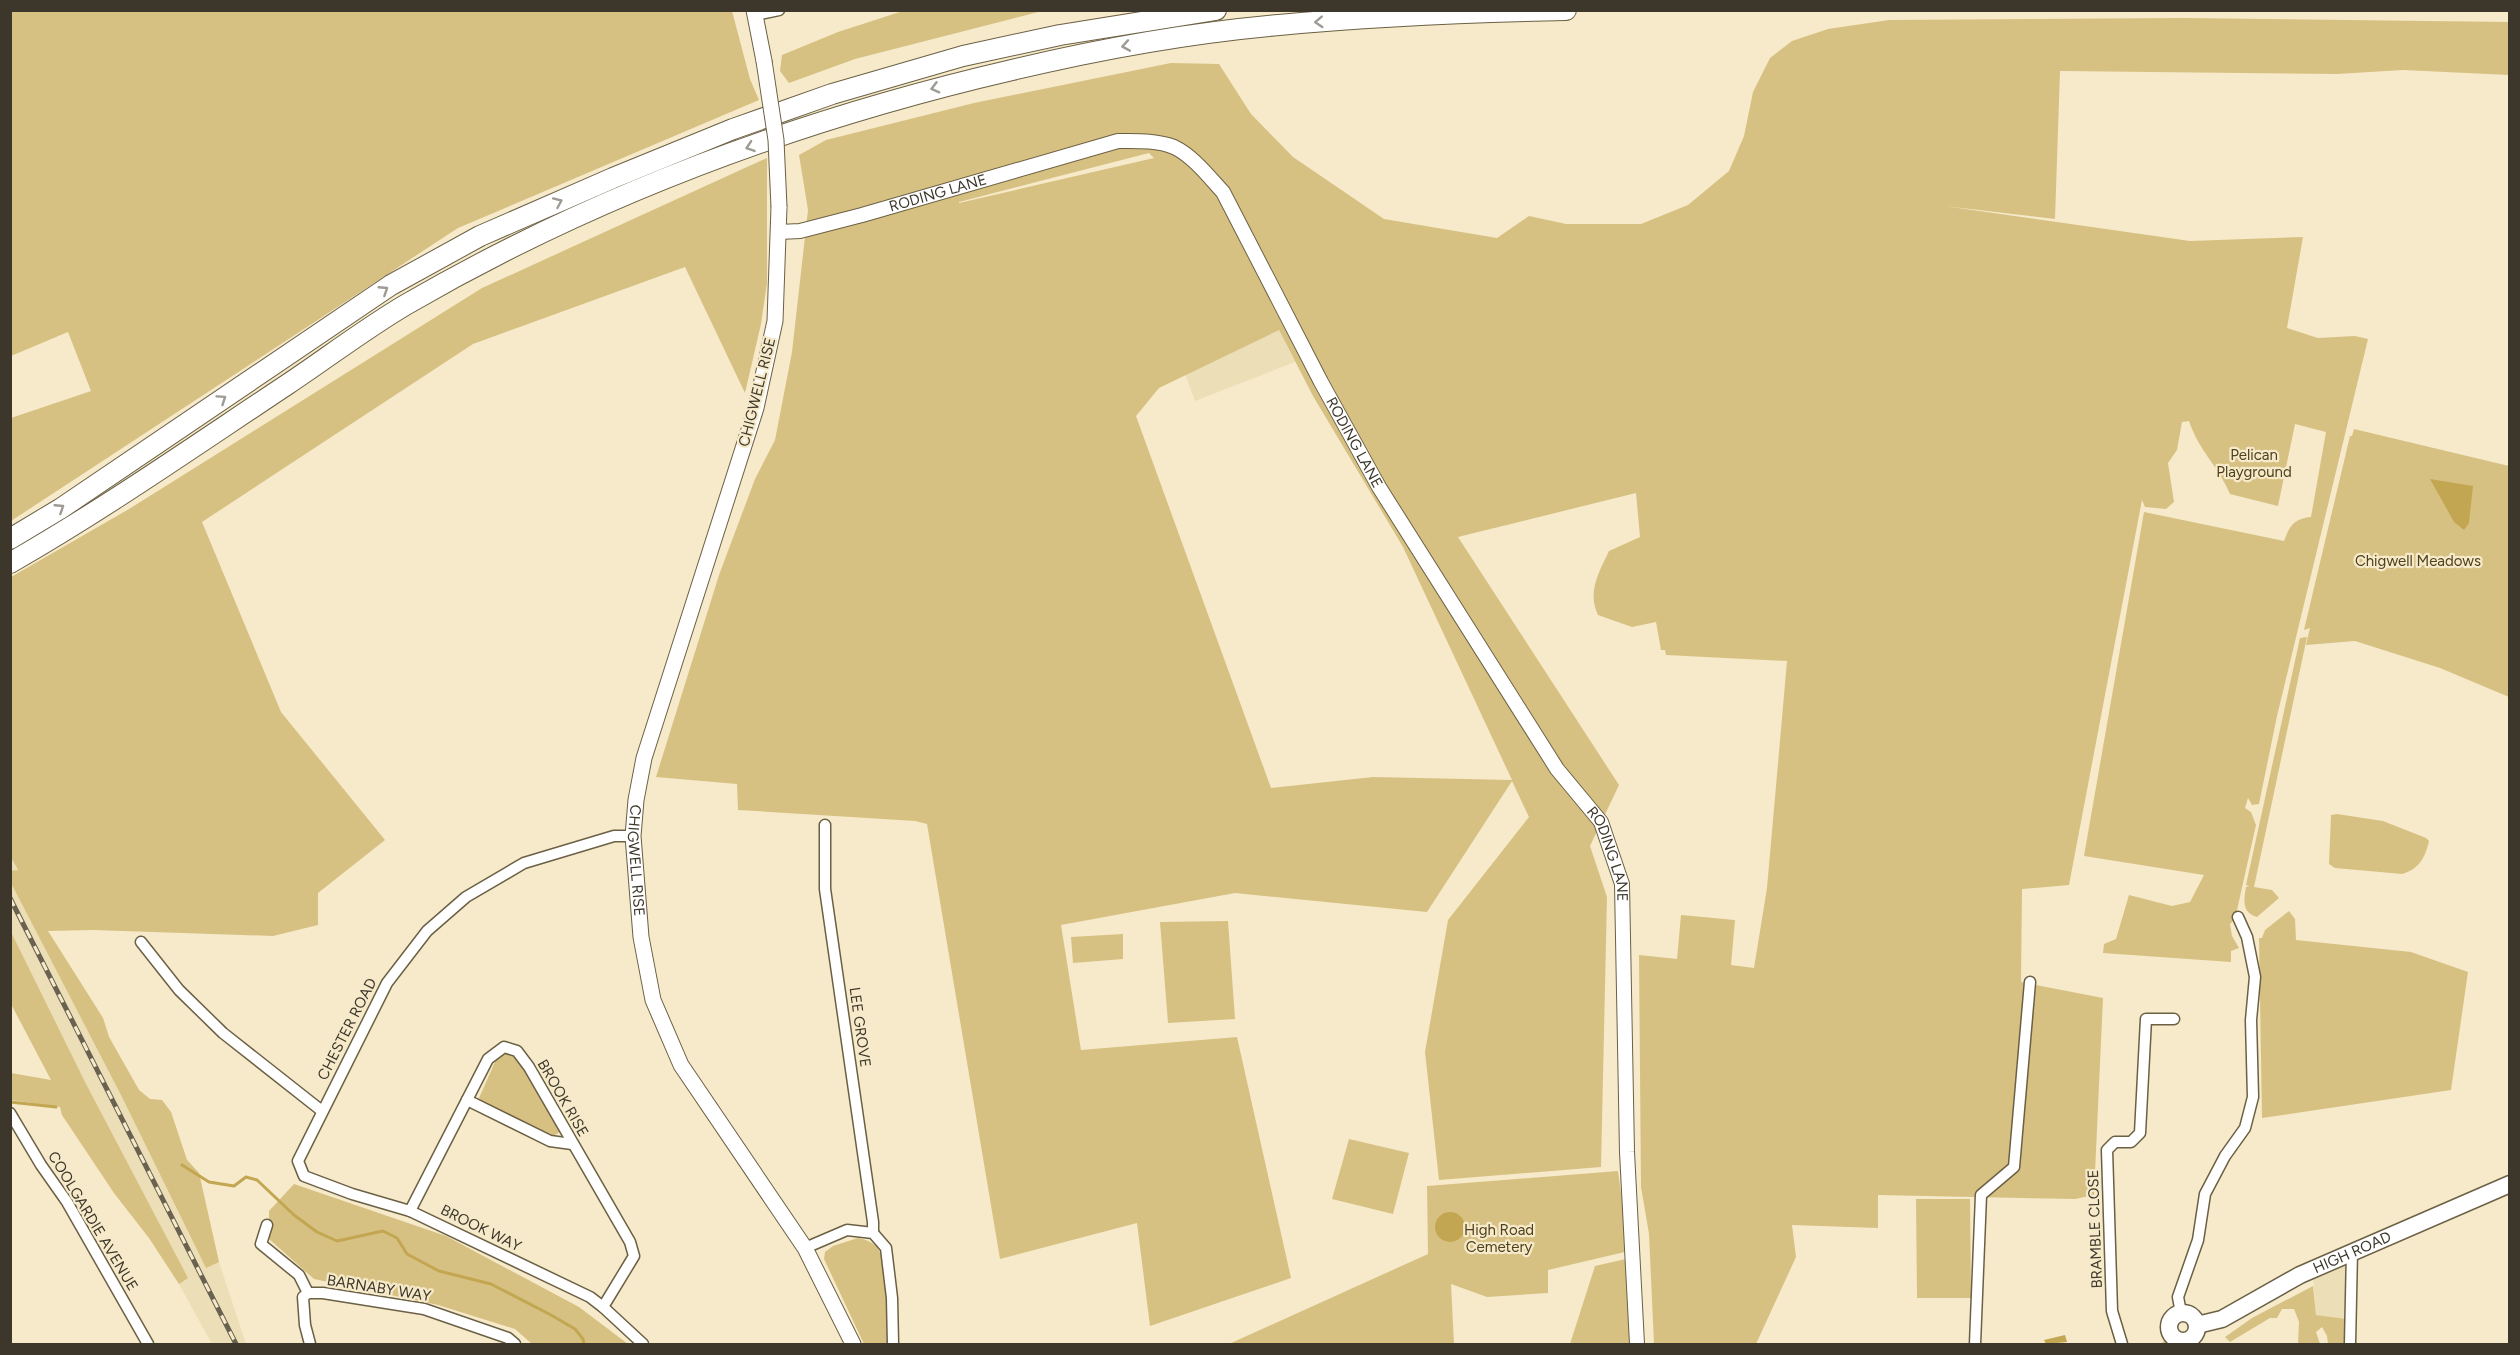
<svg xmlns="http://www.w3.org/2000/svg" width="2520" height="1355" viewBox="0 0 2520 1355" font-family="Figtree,sans-serif">
  <rect width="100%" height="100%" fill="#f6eaca"/>
  <!-- built -->
  <g fill="#ecdeb6">
    <path d="M1279 330 1295 362 1195 401 1182 365Z"/>
    <path d="M10 856 48 931 103 1018 109 1037 139 1090 150 1099 162 1100 171 1112 187 1160 199 1173 219 1262 246 1344H212L179 1284 149 1238 114 1193 62 1115 53 1065 11 969Z"/>
    <path d="M2350 1260 2347 1319 2316 1315 2313 1276Z"/>
  </g>
  <!-- green -->
  <g fill="#d7c182" fill-rule="evenodd">
    <path d="M906 10 1042 11 855 59 789 83 780 71 782 55 838 32Z"/>
    <path d="M10 11H732L750 79 759 100 458 228 11 521V418L91 391 68 332 11 356Z"/>
    <path d="M2182 18 2509 22V75L2403 70 2337 74 2060 71 2055 219 1944 206 2190 241 2303 237 2287 328 2318 338 2355 336 2368 339 2277 716 2259 804 2252 805 2248 798 2245 808 2251 812 2256 825 2235 919 2230 924 2232 936 2239 948 2231 951V962L2103 953 2104 944 2116 939 2129 895 2172 906 2190 902 2204 875 2084 856 2144 512 2284 541C2290 525 2294 519 2311 517L2326 432 2295 424 2278 506 2230 494C2218 466 2199 451 2189 421L2182 422 2177 450 2168 463 2174 502 2166 509 2145 507 2142 500 2069 885 2022 889 2021 982 2103 998 2094 1195 2075 1199 1878 1195V1228L1792 1225 1796 1257 1756 1344H1654L1649 1234 1641 1187 1639 955 1677 959 1681 915 1735 920 1731 965 1754 968 1767 888 1787 661 1666 655 1665 650H1661L1656 622 1632 627 1598 615C1587 592 1599 572 1609 551L1640 537 1636 493 1458 537 1619 785 1590 846 1607 897 1601 1167 1439 1180 1425 1052 1448 920 1529 817 1512 781 1427 912 1235 893 1061 925 1081 1050 1237 1037 1291 1278 1150 1326 1137 1223 1000 1259 927 824 915 821 738 810 737 784 656 777 719 575 755 479 775 440 792 352 808 210 799 155 826 140 974 103 1171 63 1219 64 1251 114 1293 157 1384 219 1497 238 1529 216 1566 224H1641L1688 205 1729 171 1744 136 1753 92 1770 58 1792 41 1828 29 1889 20ZM1149 153 1154 158 959 203V202ZM1279 330 1313 396 1403 547 1512 780 1373 777 1271 788 1136 416 1159 388Z"/>
    <path d="M767 158V283L761 324 745 393 685 267 473 344 202 522 281 712 385 840 318 893V925L273 936 93 930 48 931 103 1018 109 1037 139 1090 150 1099 162 1100 171 1112 187 1160 199 1173 219 1262 206 1268 121 1095 11 883V871L18 870 10 856 11 577 129 509 482 288Z"/>
    <path d="M2354 429 2509 466V697L2440 668 2355 641 2306 645 2310 628 2304 630 2350 436H2352Z"/>
    <path d="M2307 637 2254 887 2272 890 2279 898 2257 917C2241 913 2244 899 2246 887L2249 886 2246 885 2300 638Z"/>
    <path d="M2337 814 2383 821 2426 838 2429 841C2425 858 2419 869 2402 874L2335 868 2329 864 2331 815Z"/>
    <path d="M2289 911 2295 919 2296 940 2411 952 2468 972 2451 1090 2262 1118 2259 938H2262L2265 930Z"/>
    <path d="M1228 921 1235 1019 1168 1023 1160 922Z"/>
    <path d="M11 932 86 1084 188 1278 179 1284 149 1238 114 1193 62 1115 60 1107 11 1100V1073L51 1080 11 1004Z"/>
    <path d="M1123 934V959L1073 963 1071 937Z"/>
    <path d="M506 1050 517 1051 564 1129 552 1137 484 1106 479 1098 498 1055Z"/>
    <path d="M1349 1139 1409 1153 1393 1214 1332 1199Z"/>
    <path d="M1618 1171 1629 1251 1548 1270V1293L1487 1297 1451 1284 1454 1344H1229L1428 1254 1427 1186Z"/>
    <path d="M294 1184 446 1236 579 1307 628 1344H532L515 1329 438 1305 314 1279 269 1239V1211Z"/>
    <path d="M1916 1199H1970L1971 1298H1917Z"/>
    <path d="M858 1238C867 1240 873 1242 878 1249 888 1263 889 1325 890 1344H864L824 1259 825 1252 833 1246Z"/>
    <path d="M1630 1258 1633 1344H1570L1595 1266Z"/>
    <path d="M2313 1286 2316 1315 2347 1319V1344H2328L2327 1336 2322 1327 2316 1332 2320 1344H2298L2299 1322 2294 1309H2282L2277 1318H2270L2230 1342 2225 1337 2252 1318Z"/>
    <path d="M2171 1337 2187 1342 2189 1344H2160Z"/>
  </g>
  <!-- water -->
  <g fill="#c3a652">
    <path d="M2430 479 2473 486 2469 523 2464 530 2454 522Z"/>
    <circle cx="1450" cy="1227" r="15"/>
    <path d="M2065 1335 2067 1342 2046 1344 2044 1340Z"/>
  </g>
  <g fill="none" stroke-linecap="round" stroke-linejoin="round">
    <!-- stream -->
    <g stroke="#c3a652" stroke-width="3">
      <path d="M10 1102 56 1107"/>
      <path d="M182 1165 209 1182 234 1186 246 1177 257 1180 294 1215 317 1232 337 1241 383 1231 397 1238 407 1254 439 1271 491 1284 551 1315 575 1329 583 1339 584 1344"/>
    </g>
    <!-- minor casing -->
    <g stroke="#6b6044" stroke-width="13">
      <g id="minor">
        <path d="M756 15 779 10"/>
        <path d="M825 825V889L873 1222V1233"/>
        <path d="M633 836H614L524 863 466 897 427 931 387 983 298 1161 304 1176 352 1194 410 1211 590 1297 603 1307 643 1344"/>
        <path d="M141 942 179 990 223 1033 322 1111"/>
        <path d="M467 1100 550 1141 572 1144"/>
        <path d="M10 1113 41 1165 67 1202 148 1344"/>
        <path d="M410 1211 488 1059 504 1047 517 1051 529 1067 630 1242 634 1256 603 1307"/>
        <path d="M267 1225 261 1244 299 1275 308 1293"/>
        <path d="M805 1248 847 1230 873 1233 886 1248 892 1298 893 1344"/>
        <path d="M2181 1313 2178 1297 2198 1240 2205 1194 2225 1156 2245 1128 2253 1097 2251 1020 2255 977 2247 937 2238 917"/>
        <path d="M310 1344 305 1325 303 1297 308 1293H323L424 1309 508 1338 515 1344"/>
        <path d="M1975 1344 1981 1195 2014 1167 2030 982"/>
        <path d="M2122 1344 2112 1311 2107 1150 2115 1142H2131L2140 1133 2146 1019H2174"/>
        <path d="M2350 1344 2352 1251"/>
      </g>
    </g>
    <!-- tertiary casing -->
    <g stroke="#6b6044" stroke-width="16">
      <g id="tertiary">
        <path id="s1" d="M779 232 800 231 862 215 1118 141C1135 141 1157 140 1174 147 1193 156 1209 177 1223 192L1321 382 1379 487 1557 769 1601 822 1622 884 1627 1152 1637 1344"/>
      </g>
    </g>
    <!-- secondary casing -->
    <g stroke="#6b6044" stroke-width="17">
      <g id="secondary">
        <path d="M754 10 764 61"/>
        <path id="s2" d="M779 207 775 321 756 408 644 758 636 800 633 836 641 937 653 1000 681 1065 805 1248 853 1344"/>
      </g>
    </g>
    <!-- primary casing -->
    <g stroke="#6b6044" stroke-width="19">
      <g id="primary">
        <circle cx="2183" cy="1327" r="14"/>
        <path id="s3" d="M2197 1325 2222 1319 2300 1275 2510 1184"/>
      </g>
    </g>
    <!-- motorway casing -->
    <g stroke="#6b6044" stroke-width="22">
      <g id="motorway">
        <path d="M10 539 60 509 391 285 480 236 613 178 733 129 832 94 963 56 1060 35 1216 10"/>
        <path d="M10 563C106 508 196 445 288 384 327 358 366 328 407 304 595 195 801 119 1012 70 1100 49 1189 33 1279 25 1374 16 1471 12 1566 10"/>
      </g>
    </g>
    <!-- minor -->
    <use href="#minor" stroke="#fff" stroke-width="10"/>
    <!-- tertiary -->
    <use href="#tertiary" stroke="#fff" stroke-width="14"/>
    <!-- secondary -->
    <use href="#secondary" stroke="#fff" stroke-width="15"/>
    <!-- primary -->
    <use href="#primary" stroke="#fff" stroke-width="16"/>
    <!-- motorway -->
    <use href="#motorway" stroke="#fff" stroke-width="20"/>
    <!-- rail casing -->
    <g stroke="#696250" stroke-width="5">
      <path id="rail" d="M10 898 236 1344"/>
    </g>
    <!-- rail -->
    <use href="#rail" stroke="#f6eaca" stroke-width="3" stroke-dasharray="9" stroke-linecap="butt"/>
    <!-- secondary-bridge casing -->
    <g stroke="#6b6044" stroke-width="17" stroke-linecap="butt">
      <path id="secondary-bridge" d="M764 61 776 140 779 207"/>
    </g>
    <!-- secondary-bridge -->
    <use href="#secondary-bridge" stroke="#fff" stroke-width="15"/>
  </g>
  <!-- one-way arrows -->
  <defs><path id="oneway-chevron" d="M-2-3.5L2.5 0L-2 3.5" fill="none" stroke-width="1.6" stroke-linecap="round" stroke-linejoin="round" transform="scale(1.5)"/></defs>
  <g stroke="#9e9b94">
    <use href="#oneway-chevron" transform="translate(1319 22) rotate(177)"/>
    <use href="#oneway-chevron" transform="translate(1126 46) rotate(170)"/>
    <use href="#oneway-chevron" transform="translate(935 88) rotate(165)"/>
    <use href="#oneway-chevron" transform="translate(750 147) rotate(161)"/>
    <use href="#oneway-chevron" transform="translate(558 202) rotate(-24)"/>
    <use href="#oneway-chevron" transform="translate(384 290) rotate(-33)"/>
    <use href="#oneway-chevron" transform="translate(222 399) rotate(-34)"/>
    <use href="#oneway-chevron" transform="translate(60 508) rotate(-33)"/>
  </g>
  <g text-anchor="middle" stroke-width="4.5" stroke-linejoin="round" paint-order="stroke">
    <!-- street labels -->
    <g font-size="15" fill="#3c372a" stroke="#f6eaca">
      <text dy="5" stroke="none"><textPath href="#s1" startOffset="164">RODING LANE</textPath></text>
      <text transform="translate(757 392) rotate(-76)" y="5">CHIGWELL RISE</text>
      <text dy="5" stroke="none"><textPath href="#s1" startOffset="758">RODING LANE</textPath></text>
      <text dy="5" stroke="none"><textPath href="#s1" startOffset="1244">RODING LANE</textPath></text>
      <text dy="5" stroke="none"><textPath href="#s2" startOffset="674">CHIGWELL RISE</textPath></text>
      <text transform="translate(860 1027) rotate(82)" y="5">LEE GROVE</text>
      <text transform="translate(347 1029) rotate(-63)" y="5">CHESTER ROAD</text>
      <text transform="translate(563 1098) rotate(60)" y="5">BROOK RISE</text>
      <text transform="translate(93 1221) rotate(59)" y="5">COOLGARDIE AVENUE</text>
      <text transform="translate(481 1228) rotate(26)" y="5">BROOK WAY</text>
      <text transform="translate(2095 1229) rotate(-92)" y="5">BRAMBLE CLOSE</text>
      <text dy="5" stroke="none"><textPath href="#s3" startOffset="172">HIGH ROAD</textPath></text>
      <text transform="translate(379 1288) rotate(9)" y="5">BARNABY WAY</text>
    </g>
    <!-- park labels -->
    <g font-size="15" fill="#4e411d" stroke="#f6eaca">
      <text x="2254" y="460">Pelican<tspan x="2254" dy="17">Playground</tspan></text>
      <text x="2418" y="566">Chigwell Meadows</text>
      <text x="1499" y="1235">High Road<tspan x="1499" dy="17">Cemetery</tspan></text>
    </g>
  </g>
  <!-- border -->
  <rect width="2520" height="1355" fill="none" stroke="#3c372a" stroke-width="24"/>
</svg>
